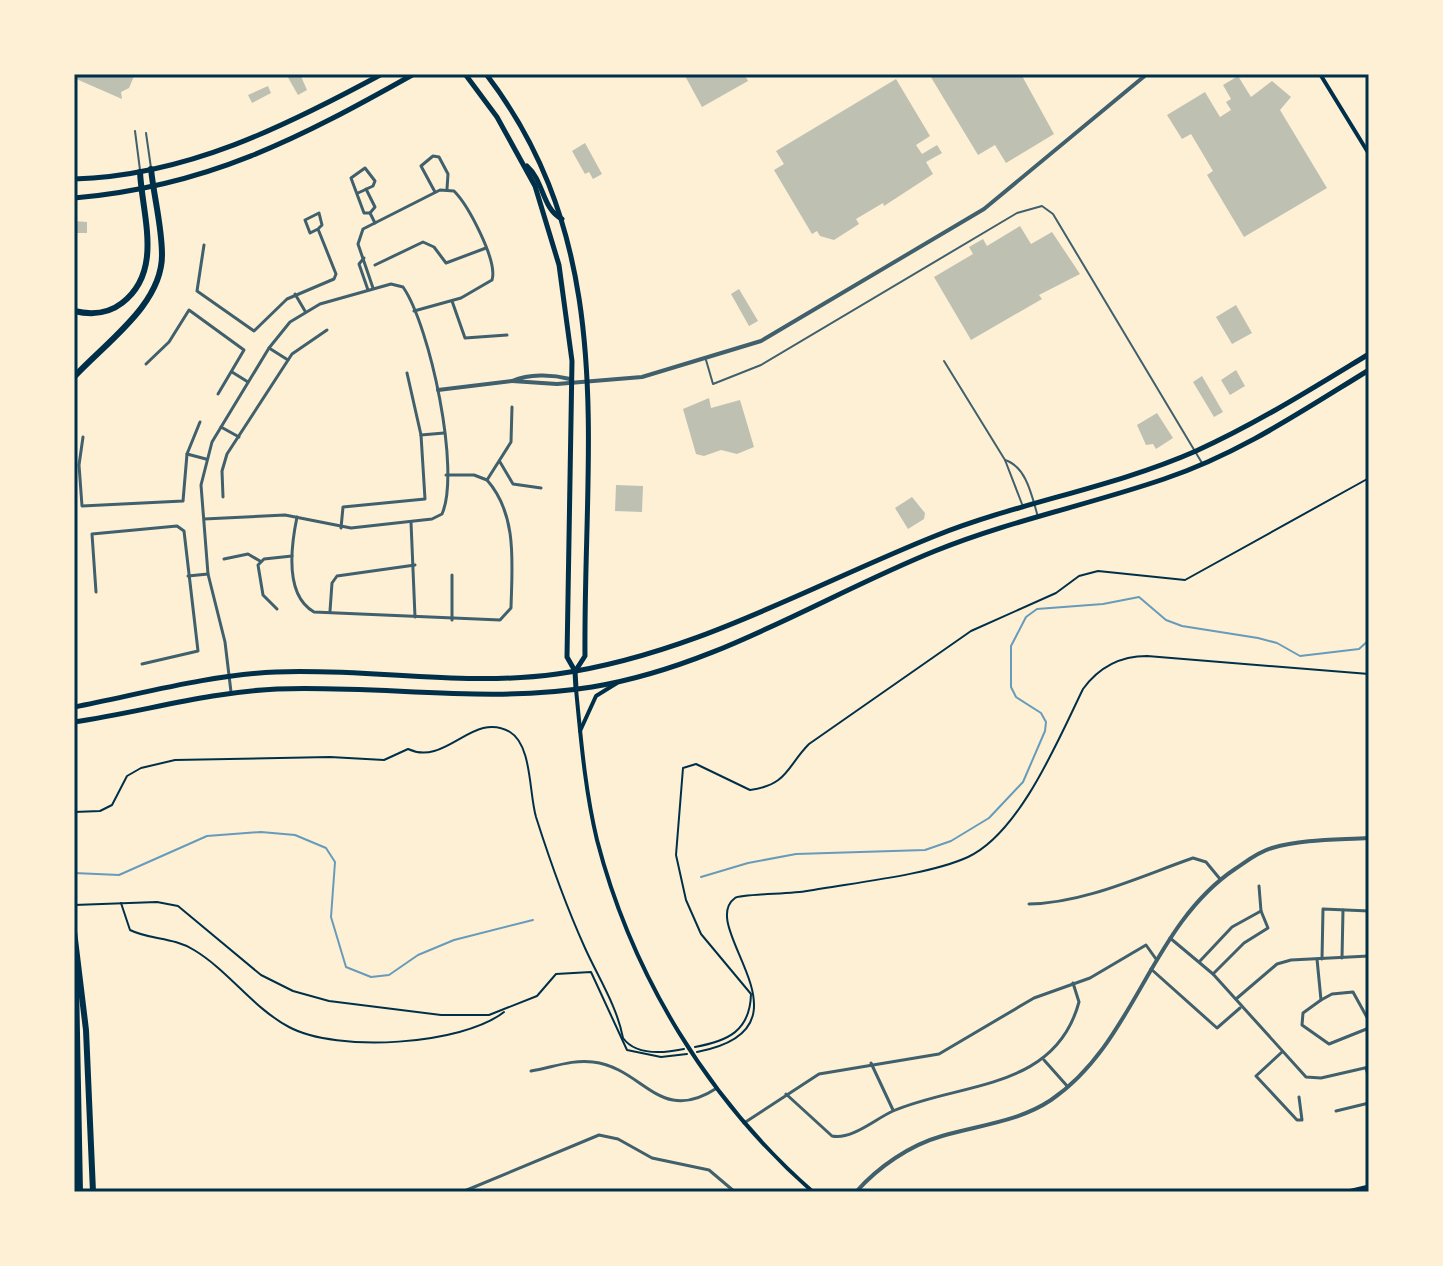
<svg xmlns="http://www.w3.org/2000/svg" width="1443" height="1266" viewBox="0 0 1443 1266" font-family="Helvetica,sans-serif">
  <rect width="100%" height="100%" fill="#fdf0d5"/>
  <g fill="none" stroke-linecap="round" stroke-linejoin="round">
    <!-- stream -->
    <g stroke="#669bbc" stroke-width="2">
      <path d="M74 873 119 875 207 836 261 832 295 835 326 848 335 862 331 917 346 967 371 977 389 975 418 955 454 940 533 920"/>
      <path d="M701 877 748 863 796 854 925 850 951 841 989 818 1023 782 1045 731 1046 722 1041 713 1016 697 1011 687V646L1026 617 1037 609 1103 604 1139 597 1166 620 1182 626 1258 638 1277 643 1300 656 1359 649 1369 640"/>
    </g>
  </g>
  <!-- building -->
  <g fill="#bec0b2">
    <path d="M76 74H135L129 88 121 92 122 99 74 78Z"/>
    <path d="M286 74H300L307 90 298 95Z"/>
    <path d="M684 74H744L748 81 702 107Z"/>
    <path d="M929 74H1021L1054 134 1006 163 995 145 978 155Z"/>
    <path d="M1238 76 1251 97 1272 81 1291 97 1280 110 1327 188 1244 237 1207 175 1213 171 1191 134 1182 139 1167 115 1205 92 1220 117 1231 110 1226 102 1231 99 1223 85Z"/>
    <path d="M896 79 930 136 916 145 922 154 937 145 942 153 926 162 933 174 884 206 883 203 856 219 859 224 834 240 820 236 817 231 812 234 774 170 784 164 776 151Z"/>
    <path d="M268 86 271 93 252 103 248 95Z"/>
    <path d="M585 143 602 174 593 179 589 172 585 174 572 151Z"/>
    <path d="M74 221 87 222V233H74Z"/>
    <path d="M1020 226 1031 244 1052 232 1080 274 1039 295 1042 299 971 340 934 277 973 254 969 247 983 239 987 246Z"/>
    <path d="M739 289 758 321 749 326 731 294Z"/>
    <path d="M1236 305 1252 333 1232 344 1216 317Z"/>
    <path d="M1236 370 1245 386 1230 395 1221 380Z"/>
    <path d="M1202 376 1223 412 1214 417 1193 382Z"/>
    <path d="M709 398 711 408 740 400 754 447 737 454 721 450 704 456 696 454 683 409Z"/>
    <path d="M1157 413 1173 438 1156 449 1153 444 1146 445 1137 425Z"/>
    <path d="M616 485 643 486 642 512 615 511Z"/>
    <path d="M912 497 925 513 924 519 908 529 895 508Z"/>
  </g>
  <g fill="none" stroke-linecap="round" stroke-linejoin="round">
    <!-- path -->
    <g stroke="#003049" stroke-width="2">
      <path d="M74 812 100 811 112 805 127 776 141 768 175 760 330 757 384 760 408 749C446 767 473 710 510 732 532 745 529 793 536 817 550 861 566 906 585 948 598 977 617 1006 623 1038 636 1056 665 1053 684 1049"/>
      <path d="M121 903 130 930C150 940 173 937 194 950 229 971 253 1008 289 1027 337 1053 462 1045 504 1012"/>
      <path d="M74 905 157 902 178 906 261 975 293 991 329 1001 441 1015H489L537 996 556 974 591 972 627 1050 661 1057 687 1054"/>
      <path d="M695 1047C728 1041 750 1031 751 994L701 934 686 900 676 855 683 768 696 764 750 790C788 785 787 766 809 744L971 631 1056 593 1079 576 1098 571 1185 580 1369 478"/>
      <path d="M697 1052C823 1028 695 927 735 898 741 894 792 894 807 891 851 883 929 875 968 857 1020 833 1059 738 1083 689 1099 667 1120 656 1147 656L1369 674"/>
    </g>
    <!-- service -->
    <g stroke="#3f606c" stroke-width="2">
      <path d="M135 131 140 170"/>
      <path d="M146 133 151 168"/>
      <path d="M706 360 713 384 761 365 1017 213 1042 206 1053 214 1202 463"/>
      <path d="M944 361 1005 460 1022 504"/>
      <path d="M1005 460C1027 467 1032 497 1038 517"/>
    </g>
    <!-- minor -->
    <g stroke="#3f606c" stroke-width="3">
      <path d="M366 189 375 207 370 213"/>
      <path d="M435 192 421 166 433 156 439 157 448 174 447 189"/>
      <path d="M358 193 373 186 375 181 365 168 351 178 364 213H370L375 223"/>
      <path d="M204 245 197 291 254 331 287 299 334 279 336 274 318 229 322 225 319 213 305 220 310 233 318 229"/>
      <path d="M364 258 359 264 368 290"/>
      <path d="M375 265 423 242 434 247 446 263 486 248"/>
      <path d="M373 288 358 244 363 229 440 190 454 191C468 205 498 261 492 280L461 298 414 311"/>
      <path d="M295 294 305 311"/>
      <path d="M452 301 465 338 507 335"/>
      <path d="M269 348 288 360"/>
      <path d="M146 364 169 342 189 310 244 350 218 394"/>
      <path d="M232 372 248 382"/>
      <path d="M221 427 239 437"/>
      <path d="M421 435 444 433"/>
      <path d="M83 437 79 465 82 506 183 501 187 454 200 422"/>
      <path d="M187 454 206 459"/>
      <path d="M500 462 513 484 541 488"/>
      <path d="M487 480 511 442 512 407"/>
      <path d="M223 497 222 471 227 454 292 354 327 330"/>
      <path d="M297 517C291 546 284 595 314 612L500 620 511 608C512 565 518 515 487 480L474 475H446"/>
      <path d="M204 519 285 515 351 528 432 519 442 514C461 471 430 326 403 287L391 284 320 304 290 322 269 348 212 442 201 485 208 574 225 642 231 692"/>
      <path d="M411 522 415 617"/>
      <path d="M341 528 343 507 425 499 421 435 407 373"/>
      <path d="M224 559 248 554 260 561"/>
      <path d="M188 576 208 574"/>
      <path d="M96 592 92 534 177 526 184 531 198 651 142 664"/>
      <path d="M277 609 263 595 258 565 264 559 292 556"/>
      <path d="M330 611 332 583 337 576 415 565"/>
      <path d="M452 620V575"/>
      <path d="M1029 904C1085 903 1141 876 1193 858L1206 862 1220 879"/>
      <path d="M1170 938 1213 974 1306 1077 1321 1078 1369 1067"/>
      <path d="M1342 958 1343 910"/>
      <path d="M1317 959 1321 1000 1303 1013 1302 1025 1329 1044 1369 1028"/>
      <path d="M1322 959 1323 909 1369 911"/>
      <path d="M1200 961 1232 927 1261 911 1259 886"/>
      <path d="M1151 969 1217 1028 1240 1008"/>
      <path d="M1213 974 1244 943 1268 928 1261 911"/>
      <path d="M1236 999 1277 964 1291 960 1369 956"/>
      <path d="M1321 1000 1332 994 1353 992 1369 1021"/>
      <path d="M1282 1052 1256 1076 1297 1120H1302L1299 1097"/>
      <path d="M1044 1060 1068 1087"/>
      <path d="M871 1063 893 1110"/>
      <path d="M1366 1068 1369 1078"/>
      <path d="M531 1071C551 1068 572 1059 593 1062 644 1068 659 1126 717 1088"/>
      <path d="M786 1094 832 1136C852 1140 875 1119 893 1111 960 1082 1055 1091 1079 1002L1073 983"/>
      <path d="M1336 1111 1369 1103"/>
      <path d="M744 1123 819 1074 939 1054 1034 998 1090 978 1146 945 1156 959"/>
      <path d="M462 1192 599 1135 618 1139 652 1158 709 1170 735 1192"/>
    </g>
    <!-- tertiary -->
    <g stroke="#3f606c" stroke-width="4">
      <path d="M512 381 557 384 642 377 761 341 984 209 1147 74"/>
      <path d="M438 390 512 381C529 374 551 374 570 379"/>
      <path d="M856 1192C878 1167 910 1145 942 1136 979 1125 1018 1122 1051 1100 1135 1043 1150 926 1235 869 1247 861 1258 852 1272 848 1303 839 1337 840 1369 838"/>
    </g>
    <!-- secondary -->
    <g stroke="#003049" stroke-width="4">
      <path d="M1320 74 1369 154"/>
      <path d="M576 689C581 740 585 790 597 840 632 975 708 1100 813 1192"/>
      <path d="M580 731 596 696 617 683"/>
    </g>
    <!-- primary -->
    <g stroke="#003049" stroke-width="5">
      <path d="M465 74 497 117 535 186 559 265 572 361 567 657 575 671 576 689"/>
      <path d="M486 74C621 250 583 450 585 656L576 670"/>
      <path d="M527 166C544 181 542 209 562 219"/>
      <path d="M74 179C186 176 286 126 382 74"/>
      <path d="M74 198C207 187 300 138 414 74"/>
      <path d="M74 707C141 694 208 675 276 672 370 668 463 687 557 674 692 655 810 586 935 536 1020 502 1112 488 1196 451 1256 424 1313 388 1369 354"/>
      <path d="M74 722C142 712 208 692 277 689 383 685 486 704 592 687 715 667 821 597 935 551 1009 521 1088 505 1164 479 1239 454 1302 411 1369 370"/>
      <path d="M1348 1192 1369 1187"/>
    </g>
    <!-- motorway -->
    <g stroke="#003049" stroke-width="6">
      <path d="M74 311C91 315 108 314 122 303 164 271 142 215 140 172"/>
      <path d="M74 377C105 343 162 305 162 255 162 226 154 198 151 169"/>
      <path d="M74 931 86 1030 93 1192"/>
      <path d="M76 981 80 1192"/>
    </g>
  </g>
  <!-- border -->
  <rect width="1443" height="1266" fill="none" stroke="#fdf0d5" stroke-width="152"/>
  <rect x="76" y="76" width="1291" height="1114" fill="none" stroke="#003049" stroke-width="3"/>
</svg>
